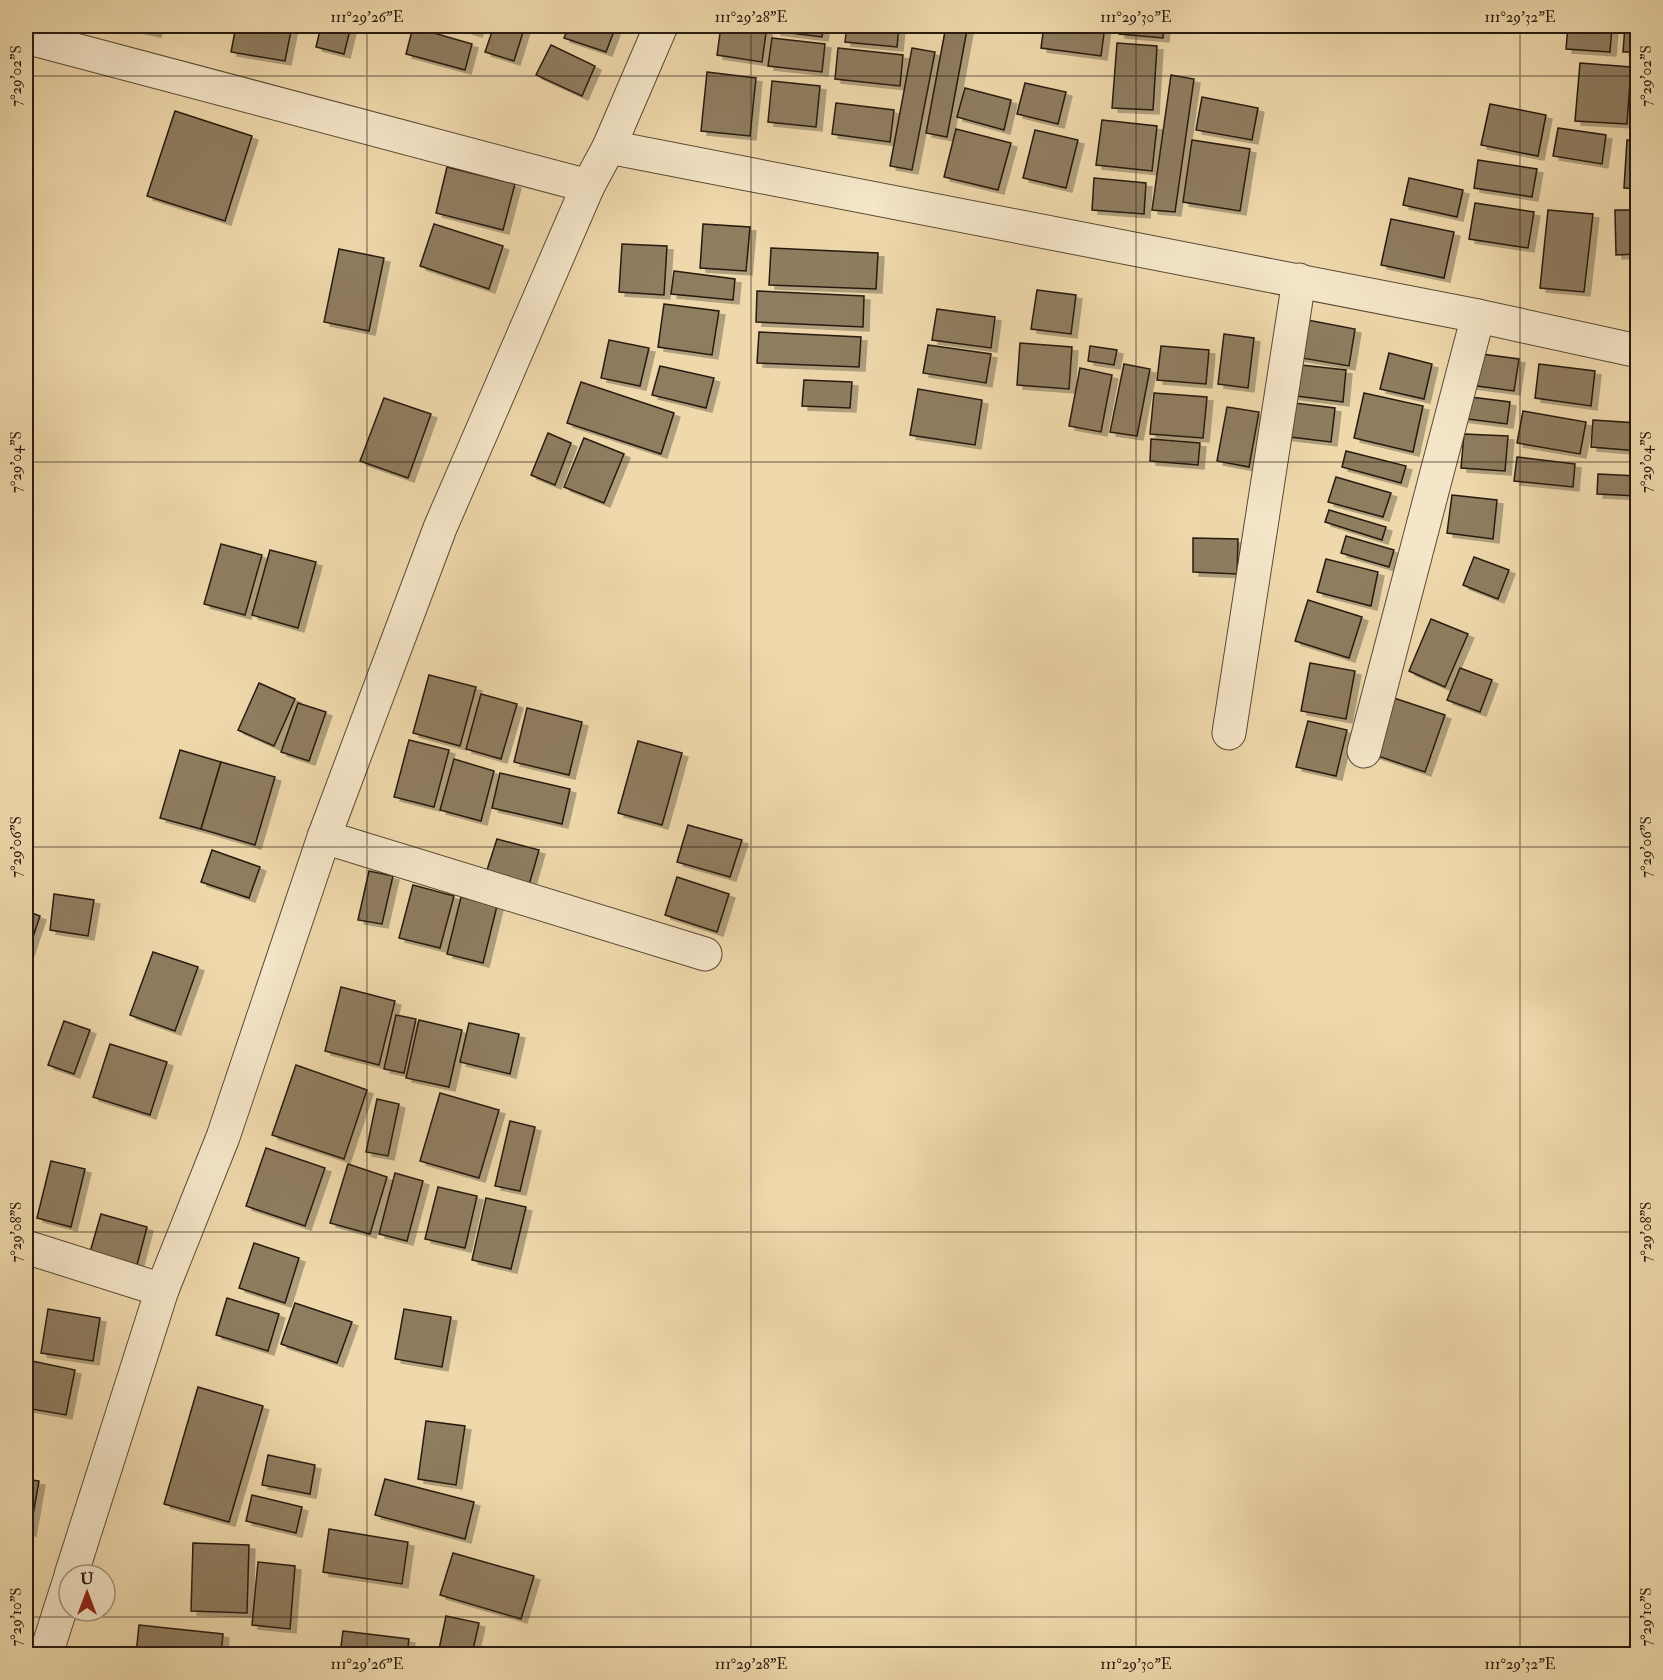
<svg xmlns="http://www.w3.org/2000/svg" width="1663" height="1680" viewBox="0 0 1663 1680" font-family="'IM FELL Double Pica',serif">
  <defs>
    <filter id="shadow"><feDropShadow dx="6" dy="4" stdDeviation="0" flood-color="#0004"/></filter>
  </defs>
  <rect width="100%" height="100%" fill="#efd9ac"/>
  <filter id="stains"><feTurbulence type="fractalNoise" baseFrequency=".00333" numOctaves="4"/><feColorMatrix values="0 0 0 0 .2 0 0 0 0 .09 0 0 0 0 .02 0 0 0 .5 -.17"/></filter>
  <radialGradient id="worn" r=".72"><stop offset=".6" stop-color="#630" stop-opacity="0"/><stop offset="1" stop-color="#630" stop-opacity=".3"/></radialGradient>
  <!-- building -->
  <g fill="#8f7d61" stroke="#281a0f" stroke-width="1.5" filter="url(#shadow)">
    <path d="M122 26H157L155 33Z"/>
    <path d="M236 26H292L285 61 231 52Z"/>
    <path d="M321 26H351L344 54 316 47Z"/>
    <path d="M454 26H479L476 33Z"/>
    <path d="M494 26H525L514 61 485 52Z"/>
    <path d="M569 26H616L606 52 564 38Z"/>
    <path d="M721 26H767L762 62 717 55Z"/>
    <path d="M776 26H824L822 37 775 31Z"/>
    <path d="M847 26H899L897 47 845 42Z"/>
    <path d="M946 26 967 30 947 137 926 133Z"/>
    <path d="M1044 26H1105L1101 56 1041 48Z"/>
    <path d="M1119 26H1164L1163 38 1119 34Z"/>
    <path d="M1568 26H1612L1610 52 1566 49Z"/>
    <path d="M1625 26H1638V52H1623Z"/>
    <path d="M413 27 472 44 465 70 406 54Z"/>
    <path d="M772 38 825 44 822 72 768 66Z"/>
    <path d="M1117 43 1157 46 1153 110 1112 108Z"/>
    <path d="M551 45 595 66 582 96 536 75Z"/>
    <path d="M838 48 903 55 900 86 835 79Z"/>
    <path d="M912 48 935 52 912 170 890 166Z"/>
    <path d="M1580 63 1631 67 1627 124 1575 121Z"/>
    <path d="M707 72 756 78 750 136 701 131Z"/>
    <path d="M1171 75 1194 79 1175 212 1152 210Z"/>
    <path d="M772 81 820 86 816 127 768 122Z"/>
    <path d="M1025 83 1066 92 1058 124 1017 114Z"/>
    <path d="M965 88 1011 100 1004 130 957 117Z"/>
    <path d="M1202 97 1258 108 1252 140 1196 130Z"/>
    <path d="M836 103 894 110 890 142 832 134Z"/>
    <path d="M1490 104 1546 115 1538 156 1481 145Z"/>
    <path d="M175 111 252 136 225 221 147 196Z"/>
    <path d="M1102 120 1157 126 1152 171 1096 165Z"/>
    <path d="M1558 128 1606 135 1602 164 1553 156Z"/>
    <path d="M956 129 1011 143 998 190 944 177Z"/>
    <path d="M1035 130 1078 140 1066 188 1023 178Z"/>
    <path d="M1192 140 1250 149 1240 211 1183 202Z"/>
    <path d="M1627 140H1638V189L1624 188Z"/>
    <path d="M1478 160 1537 169 1532 197 1474 188Z"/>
    <path d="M447 167 515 184 503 230 436 213Z"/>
    <path d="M1094 178 1146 183 1144 214 1092 210Z"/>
    <path d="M1409 178 1463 190 1457 217 1403 205Z"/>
    <path d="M1475 203 1534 212 1528 248 1469 239Z"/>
    <path d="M1548 210 1593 214 1584 292 1540 288Z"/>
    <path d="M1615 210H1638V254L1616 255Z"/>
    <path d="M1391 219 1454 232 1444 278 1381 265Z"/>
    <path d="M434 224 503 246 489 289 420 266Z"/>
    <path d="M703 224 750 227 746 271 700 268Z"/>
    <path d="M622 244 667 246 664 295 619 292Z"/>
    <path d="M771 248 878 253 876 289 769 285Z"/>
    <path d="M339 249 384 258 369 331 324 322Z"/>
    <path d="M674 271 735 279 733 300 671 294Z"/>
    <path d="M1037 290 1076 295 1071 334 1031 329Z"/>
    <path d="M757 291 864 296 863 327 756 322Z"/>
    <path d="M664 304 719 311 712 355 658 347Z"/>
    <path d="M937 309 995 317 991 348 932 340Z"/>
    <path d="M1297 318 1355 329 1349 366 1290 356Z"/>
    <path d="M759 332 861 337 859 367 757 363Z"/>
    <path d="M1224 334 1254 338 1248 388 1218 384Z"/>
    <path d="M609 340 649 348 640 386 601 378Z"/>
    <path d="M1020 343 1072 347 1069 389 1017 385Z"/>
    <path d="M928 345 991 354 986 383 923 373Z"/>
    <path d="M1090 346 1117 350 1114 365 1088 361Z"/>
    <path d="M1161 346 1209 350 1206 384 1157 380Z"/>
    <path d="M1389 353 1432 364 1424 399 1380 389Z"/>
    <path d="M1474 353 1519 359 1514 391 1470 385Z"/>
    <path d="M1124 364 1150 369 1137 436 1110 432Z"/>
    <path d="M1292 364 1346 370 1343 402 1289 395Z"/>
    <path d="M1539 364 1595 371 1591 406 1535 398Z"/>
    <path d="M660 366 714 378 706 408 652 395Z"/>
    <path d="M1080 368 1112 375 1101 432 1069 426Z"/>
    <path d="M804 380 852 382 850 408 802 406Z"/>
    <path d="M581 382 674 413 661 454 567 423Z"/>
    <path d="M918 389 982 400 975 445 910 435Z"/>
    <path d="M1154 393 1207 397 1203 438 1150 434Z"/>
    <path d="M1364 393 1423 406 1413 452 1354 438Z"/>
    <path d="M1463 396 1510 402 1507 424 1460 418Z"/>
    <path d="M384 398 431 414 408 478 360 461Z"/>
    <path d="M1286 402 1335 408 1331 442 1282 436Z"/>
    <path d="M1227 407 1259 412 1249 467 1217 461Z"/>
    <path d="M1523 411 1586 422 1580 454 1517 443Z"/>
    <path d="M1593 420 1638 423V451L1591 447Z"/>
    <path d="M548 433 571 443 555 485 531 475Z"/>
    <path d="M1464 434 1508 436 1505 471 1461 468Z"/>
    <path d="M584 438 624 454 604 503 564 487Z"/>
    <path d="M1151 439 1200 443 1198 465 1150 461Z"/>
    <path d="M1346 451 1406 466 1401 483 1342 467Z"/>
    <path d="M1517 457 1575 464 1573 487 1514 481Z"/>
    <path d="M1598 474 1638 476V496L1597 494Z"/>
    <path d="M1336 477 1391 493 1383 517 1328 502Z"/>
    <path d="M1452 495 1497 500 1493 539 1447 533Z"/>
    <path d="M1329 510 1386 527 1382 540 1325 522Z"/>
    <path d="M1346 536 1394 550 1389 567 1341 553Z"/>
    <path d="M1193 538 1238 539 1237 574 1193 572Z"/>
    <path d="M221 544 262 555 245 615 204 604Z"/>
    <path d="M270 550 316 562 298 628 252 615Z"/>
    <path d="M1474 557 1509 570 1498 599 1463 585Z"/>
    <path d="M1326 559 1378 572 1371 606 1317 592Z"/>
    <path d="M1308 600 1362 617 1349 658 1295 641Z"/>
    <path d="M1431 619 1468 634 1445 687 1409 671Z"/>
    <path d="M1310 663 1355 671 1346 719 1301 711Z"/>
    <path d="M1460 668 1492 680 1480 712 1447 700Z"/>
    <path d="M429 675 476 687 460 746 413 733Z"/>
    <path d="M259 683 295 699 274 746 238 730Z"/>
    <path d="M481 694 517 704 501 759 466 749Z"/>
    <path d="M1391 697 1445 715 1425 772 1372 754Z"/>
    <path d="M298 703 326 712 309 761 281 752Z"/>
    <path d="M1638 703V727L1630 724Z"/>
    <path d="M527 708 582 722 569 775 514 762Z"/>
    <path d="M1308 721 1347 730 1336 776 1296 767Z"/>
    <path d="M409 740 449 750 434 807 394 797Z"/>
    <path d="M638 741 682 753 662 825 618 813Z"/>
    <path d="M180 750 221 762 201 829 160 818Z"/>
    <path d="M454 759 494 771 481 821 440 810Z"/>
    <path d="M221 762 275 777 255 845 201 829Z"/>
    <path d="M500 773 570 789 562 824 492 808Z"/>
    <path d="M688 825 742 840 730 877 677 862Z"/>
    <path d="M497 839 539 850 529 885 486 873Z"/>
    <path d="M212 850 260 867 249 898 201 882Z"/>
    <path d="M369 871 393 876 382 924 358 920Z"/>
    <path d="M677 877 729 894 717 932 665 915Z"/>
    <path d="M413 885 454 896 440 948 399 938Z"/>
    <path d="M54 894 94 900 88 936 50 930Z"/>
    <path d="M461 897 497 906 483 963 447 954Z"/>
    <path d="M26 911 40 916 26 958Z"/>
    <path d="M153 952 198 967 175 1031 130 1015Z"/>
    <path d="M341 987 395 1001 379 1065 325 1051Z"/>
    <path d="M396 1015 416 1019 404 1073 384 1069Z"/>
    <path d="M419 1020 462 1030 449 1087 406 1078Z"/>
    <path d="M64 1021 90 1030 74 1074 48 1065Z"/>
    <path d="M469 1023 519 1034 510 1074 460 1062Z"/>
    <path d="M110 1044 167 1062 150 1115 93 1097Z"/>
    <path d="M296 1065 367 1090 344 1159 272 1135Z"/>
    <path d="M440 1093 499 1110 479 1178 420 1161Z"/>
    <path d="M377 1099 399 1104 388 1156 366 1152Z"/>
    <path d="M510 1121 535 1127 520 1191 495 1186Z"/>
    <path d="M266 1148 325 1168 305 1226 246 1206Z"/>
    <path d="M51 1161 85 1169 71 1227 37 1218Z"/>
    <path d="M348 1164 387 1177 370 1234 330 1223Z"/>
    <path d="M395 1173 423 1181 407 1241 379 1234Z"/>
    <path d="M438 1187 477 1196 465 1248 425 1239Z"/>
    <path d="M486 1198 526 1207 511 1269 472 1260Z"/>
    <path d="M101 1214 147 1227 137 1265 90 1252Z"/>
    <path d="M254 1243 299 1258 285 1303 239 1288Z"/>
    <path d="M227 1298 279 1314 268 1351 216 1335Z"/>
    <path d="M295 1303 352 1322 337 1363 281 1344Z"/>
    <path d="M48 1309 100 1318 93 1361 41 1353Z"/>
    <path d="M404 1309 451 1317 442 1367 395 1359Z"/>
    <path d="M32 1361 75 1370 66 1415 26 1408Z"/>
    <path d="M198 1387 263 1406 229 1522 164 1504Z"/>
    <path d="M426 1421 465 1426 456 1485 418 1479Z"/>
    <path d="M268 1455 315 1465 310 1494 262 1485Z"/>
    <path d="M26 1479 39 1481 30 1532 26 1531Z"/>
    <path d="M385 1479 474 1502 465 1539 375 1515Z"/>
    <path d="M252 1495 302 1507 296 1533 246 1521Z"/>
    <path d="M329 1529 408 1542 402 1584 323 1572Z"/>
    <path d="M193 1543 249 1545 247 1613 191 1611Z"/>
    <path d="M453 1553 534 1576 521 1619 440 1595Z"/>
    <path d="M258 1562 295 1566 290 1629 252 1625Z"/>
    <path d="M446 1616 479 1623 472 1654H438Z"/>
    <path d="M139 1625 223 1634 221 1654H136Z"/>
    <path d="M343 1631 409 1639 407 1654H340Z"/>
  </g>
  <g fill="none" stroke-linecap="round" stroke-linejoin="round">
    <!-- minor casing -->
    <g stroke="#5a4a36" stroke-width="35">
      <g id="minor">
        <path d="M26 37 588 186"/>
        <path d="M609 147 1478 316 1638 351"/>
        <path d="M1229 733 1299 280"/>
        <path d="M1364 751 1478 316"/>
        <path d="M324 837 705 954"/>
        <path d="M26 1247 162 1290"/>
        <path d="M71 1575 162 1290 223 1137 324 837 440 528 588 186 609 147 661 26"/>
        <path d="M46 1654 69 1582"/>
      </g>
    </g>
    <!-- minor -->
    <use href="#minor" stroke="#f5e6c9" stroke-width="33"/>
  </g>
  <!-- ticks -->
  <path fill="none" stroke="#281a0f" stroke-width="1.5" stroke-opacity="0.45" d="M367 26V1654M751 26V1654M1136 26V1654M1520 26V1654M26 76H1638M26 462H1638M26 847H1638M26 1232H1638M26 1617H1638"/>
  <!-- margin -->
  <rect width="1663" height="1680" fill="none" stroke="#efd9ac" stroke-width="66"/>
  <!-- north arrow -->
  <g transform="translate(87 1593)"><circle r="28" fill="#f5e6c9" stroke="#a3947f" stroke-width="1.5"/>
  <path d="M0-4.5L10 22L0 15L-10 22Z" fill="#8f2418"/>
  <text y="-9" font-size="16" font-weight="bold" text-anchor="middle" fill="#281a0f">U</text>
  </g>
  <rect x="33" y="33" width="1597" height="1614" fill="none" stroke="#281a0f" stroke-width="2"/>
  <g font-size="15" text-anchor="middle" fill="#281a0f">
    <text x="367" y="22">111°29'26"E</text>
    <text x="751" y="22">111°29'28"E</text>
    <text x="1136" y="22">111°29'30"E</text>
    <text x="1520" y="22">111°29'32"E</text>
    <text transform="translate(16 76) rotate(-90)" y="5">7°29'02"S</text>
    <text transform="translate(1646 76) rotate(-90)" y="5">7°29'02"S</text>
    <text transform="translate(16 462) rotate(-90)" y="5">7°29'04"S</text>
    <text transform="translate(1646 462) rotate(-90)" y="5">7°29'04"S</text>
    <text transform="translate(16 847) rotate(-90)" y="5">7°29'06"S</text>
    <text transform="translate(1646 847) rotate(-90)" y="5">7°29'06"S</text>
    <text transform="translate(16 1232) rotate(-90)" y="5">7°29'08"S</text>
    <text transform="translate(1646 1232) rotate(-90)" y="5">7°29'08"S</text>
    <text transform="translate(16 1617) rotate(-90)" y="5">7°29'10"S</text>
    <text transform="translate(1646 1617) rotate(-90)" y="5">7°29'10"S</text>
    <text x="367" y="1669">111°29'26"E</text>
    <text x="751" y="1669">111°29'28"E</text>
    <text x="1136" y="1669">111°29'30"E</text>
    <text x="1520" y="1669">111°29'32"E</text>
  </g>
  <rect width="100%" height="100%" filter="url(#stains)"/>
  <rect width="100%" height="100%" fill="url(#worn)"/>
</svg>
